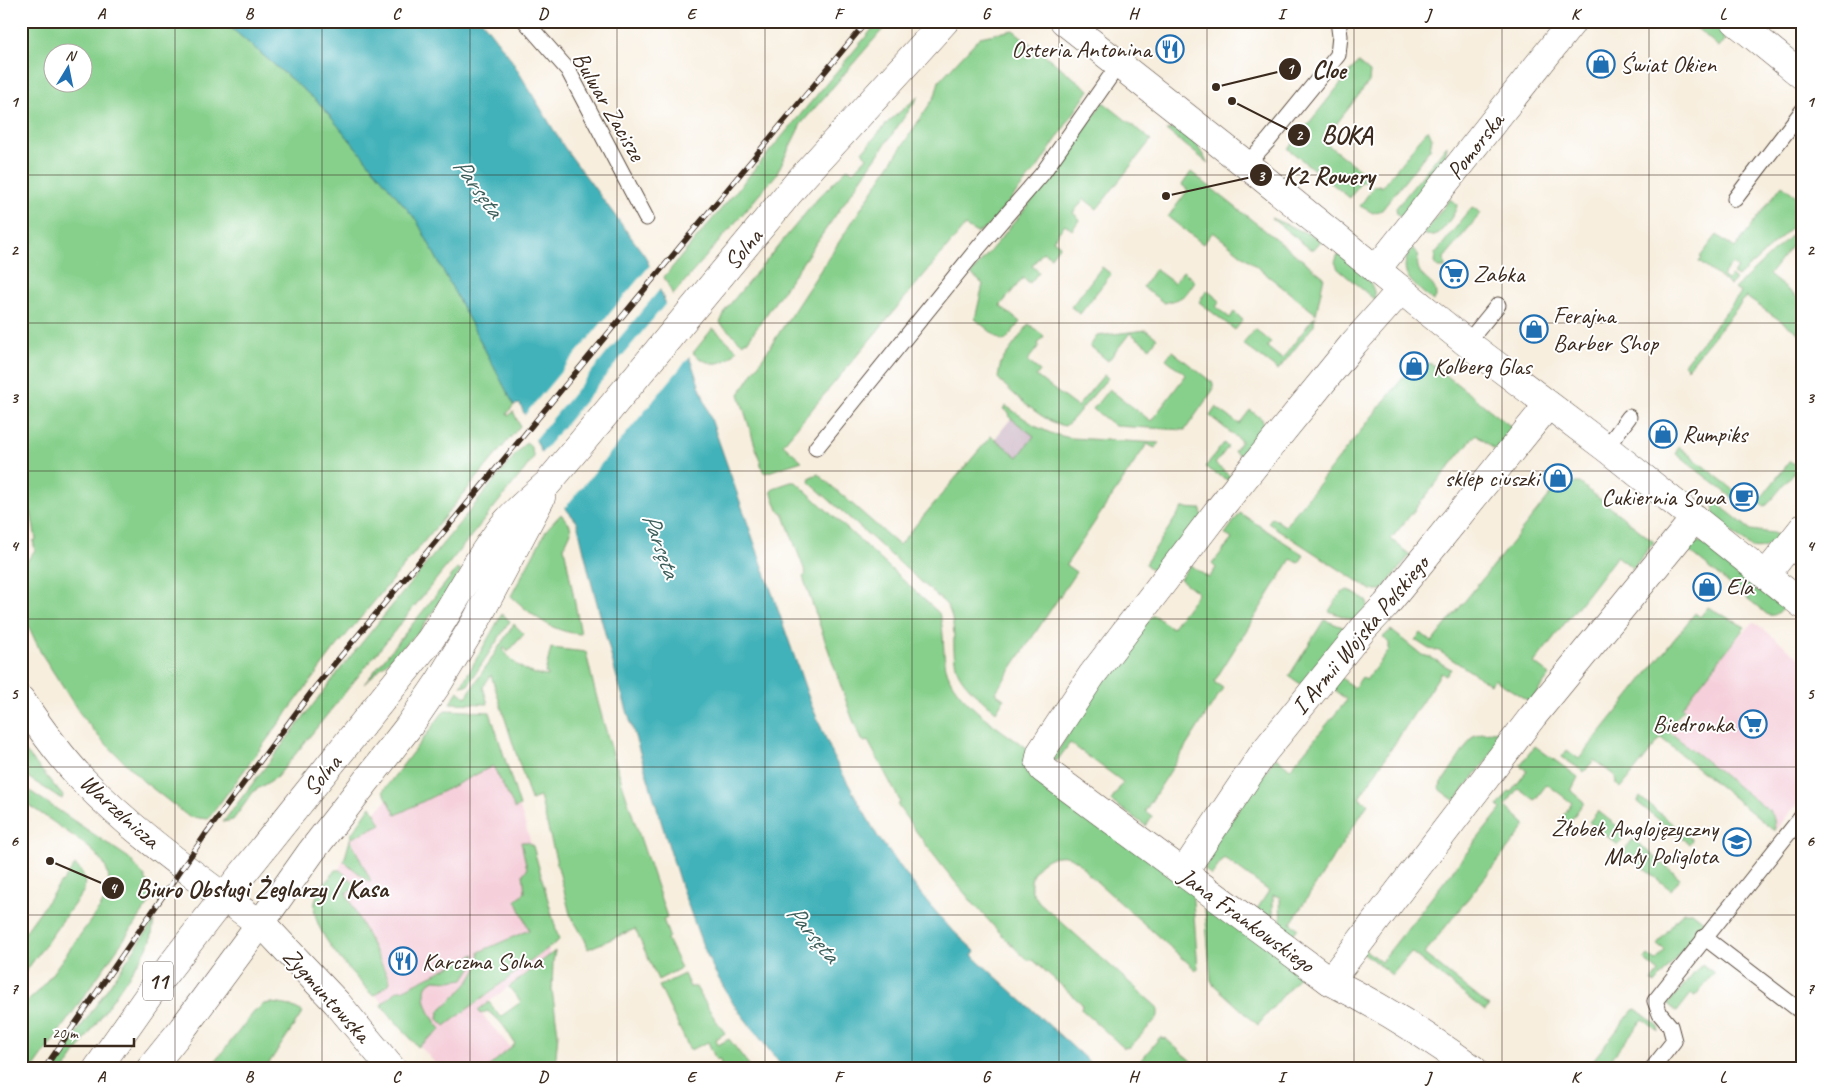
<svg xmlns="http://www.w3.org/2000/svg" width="1824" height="1090" viewBox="0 0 1824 1090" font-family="Caveat,sans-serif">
  <rect width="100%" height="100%" fill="#fff"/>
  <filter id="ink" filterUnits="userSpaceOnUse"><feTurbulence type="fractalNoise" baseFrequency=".02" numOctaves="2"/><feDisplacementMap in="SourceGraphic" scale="10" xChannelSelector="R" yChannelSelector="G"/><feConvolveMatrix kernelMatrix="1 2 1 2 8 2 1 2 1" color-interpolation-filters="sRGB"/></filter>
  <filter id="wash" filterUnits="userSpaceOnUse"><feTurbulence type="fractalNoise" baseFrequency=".0096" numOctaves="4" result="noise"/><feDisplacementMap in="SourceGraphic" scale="20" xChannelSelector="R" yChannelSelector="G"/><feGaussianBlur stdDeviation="1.12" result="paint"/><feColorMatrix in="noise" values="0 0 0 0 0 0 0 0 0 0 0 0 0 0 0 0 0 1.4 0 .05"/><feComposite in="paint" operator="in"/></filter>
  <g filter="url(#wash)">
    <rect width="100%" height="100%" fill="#f7eede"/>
    <!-- built -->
    <g fill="#f5cfda">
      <path d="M1754 622 1803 660V797L1776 829 1663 740 1686 711 1682 707 1736 639Z"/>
      <path d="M490 714 532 846 523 851 550 956 478 1010 511 1048 486 1069H440L375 994 347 955 319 928V904L343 862 352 840 420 761Z"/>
    </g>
    <!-- industrial -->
    <path fill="#d1bdcb" d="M1014 415 1040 435 1019 461 993 441Z"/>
    <!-- green -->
    <g fill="#87d08c" stroke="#617d55" fill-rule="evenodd">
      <path d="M21 21H223L319 103 417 221 514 405 507 414 509 416 513 411 520 426 333 651 208 819 189 817 143 781 99 737 79 712 41 653 21 610V566L24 565 35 550 33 541 36 540 31 512H27L25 502H21ZM52 52H82V82H52Z"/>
      <path d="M879 21H890L801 124 776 175 673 295 664 277Z"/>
      <path d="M1688 21H1717L1720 23 1724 40 1719 47Z"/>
      <path d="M1013 30 1089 90 1038 167 987 228 977 233 965 226 783 444 802 461 765 473 763 471 739 394 935 96 939 81 980 37Z"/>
      <path d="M1358 62 1370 72 1369 82 1323 141 1369 177 1367 180 1360 183 1350 198 1288 149Z"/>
      <path d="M919 96 747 342 745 341 743 344 720 323 726 309 819 197 848 168 853 172 867 157 862 152 889 121Z"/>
      <path d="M1103 102 1151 140 1097 209 1084 199 1073 213 1080 219 1072 230 1065 224 1053 240 1060 245 1051 257 1043 252 1032 266 1039 272 1030 283 1023 278 1000 306 1020 322 1006 340 1002 341 975 319 983 284 971 274 1050 179Z"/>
      <path d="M1181 128 1191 136 1208 163 1166 130Z"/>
      <path d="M1428 129 1432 138 1430 149 1382 210 1373 213 1360 206 1374 186 1379 185 1382 187Z"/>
      <path d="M1447 145 1445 161 1401 217 1397 214 1396 208Z"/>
      <path d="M1191 172 1324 277 1316 314 1213 232 1203 244 1168 217 1188 190 1182 185Z"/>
      <path d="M1782 185 1801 200 1803 199V217L1738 277 1733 274 1738 268 1732 264 1722 276 1727 280 1731 276 1736 280 1730 285 1699 262 1702 258 1700 257 1717 235 1735 248Z"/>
      <path d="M1450 199 1457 205C1457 211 1445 228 1439 233 1434 236 1428 236 1423 234Z"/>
      <path d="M1472 207 1481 213 1444 258 1445 268H1438L1434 263 1435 254Z"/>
      <path d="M1271 218 1316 237 1321 241 1314 249H1310Z"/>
      <path d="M1803 224V231L1769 275 1803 302V336L1746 297 1688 368 1684 364 1741 293 1735 288Z"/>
      <path d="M1412 248C1422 257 1415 260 1419 270 1424 282 1437 282 1436 297L1433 301C1415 285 1394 274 1412 248Z"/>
      <path d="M1338 254C1353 266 1375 277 1375 300L1338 269 1335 262Z"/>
      <path d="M1102 267 1111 274 1080 314 1071 307Z"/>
      <path d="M1155 269 1174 283 1183 271 1195 281C1185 297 1182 299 1164 303L1143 287Z"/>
      <path d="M1207 290 1220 301 1216 307 1230 318 1234 312 1243 320 1235 330 1199 302Z"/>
      <path d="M1315 316 1314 325 1278 370 1243 344 1255 329 1271 342 1267 347 1282 359Z"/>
      <path d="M1029 324 1044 336 1038 344 1039 346 1027 361 1040 371 1036 376 1077 407 1104 375 1108 378 1072 420 1065 426C1046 424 1011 393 998 378L1001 362Z"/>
      <path d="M713 328 737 350C725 367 708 367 693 353Z"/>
      <path d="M1146 330 1157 338 1150 348 1130 333 1108 361 1090 346 1097 336Z"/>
      <path d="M1172 351 1213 383V390L1185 430 1115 426 1093 409 1109 389 1151 421 1186 375 1166 359Z"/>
      <path d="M1424 363 1432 364 1514 429 1495 450 1476 434 1391 539 1410 555 1382 590H1371L1268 523 1272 517 1285 526 1405 375 1410 378 1421 365Z"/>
      <path d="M1006 406 1037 427 1053 434 1071 438 1159 443 1155 448 1147 444 1066 565 1076 572 995 693 1004 699 996 712C984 702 961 683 957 669 950 647 959 623 946 604L809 482 810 477 818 474 899 545 991 436 1018 457 1034 436 1008 416 1010 414 1003 409Z"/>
      <path d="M1216 407 1239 424 1250 410 1262 419 1266 433 1246 457 1243 458 1234 451 1241 441 1210 416Z"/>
      <path d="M526 442 530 445 534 457 525 469 277 777 254 791 233 820 223 822 346 662Z"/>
      <path d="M1224 443 1228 447 1215 464 1229 475V481L1205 467Z"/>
      <path d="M1678 446 1739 494 1733 498 1676 454Z"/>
      <path d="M1790 461 1796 465 1797 469 1767 505 1763 506 1758 502Z"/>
      <path d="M791 482H796L939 613C946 633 941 655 948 674 957 702 1006 734 1030 750L1023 763 1192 889 1198 969 1196 970 1087 873C1083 868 1080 862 1074 859 1055 848 1028 866 1031 888 1032 893 1036 897 1039 902L1158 1008V1017L1130 1047 1124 1048 1081 1009 1082 1004 1033 960H1027C978 913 937 862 898 806L900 801 868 741 865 742 862 740 852 718 803 577 806 574 783 513 778 510 771 491 776 487Z"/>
      <path d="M1567 483H1580L1654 542 1633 568 1617 556 1534 663 1550 675 1530 702 1494 679 1490 684 1439 651 1429 649 1415 640 1421 633 1432 642 1553 491 1557 494Z"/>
      <path d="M1713 500 1751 530 1773 533 1779 536C1771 544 1764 551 1752 548L1714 518Z"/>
      <path d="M1182 508 1201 509 1202 517 1159 575 1145 564Z"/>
      <path d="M1240 513 1304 555 1299 563 1291 559 1214 682 1223 688 1145 811 1152 816 1146 826 1111 801 1123 782 1070 743 1057 761 1053 759 1100 682 1152 616H1155L1172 628 1198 593 1180 579 1190 565 1209 578 1216 568 1212 564 1232 539 1225 534Z"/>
      <path d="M561 514 570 525 571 532 564 547 581 634C551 632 532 615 511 596L547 529Z"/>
      <path d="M1698 542 1708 543 1785 606C1780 611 1776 617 1768 615L1685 548Z"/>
      <path d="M457 569 461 571 419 632 364 684Z"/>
      <path d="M1348 590 1366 600 1368 606 1355 621 1329 611 1341 593Z"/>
      <path d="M1708 607 1745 627 1682 707 1684 709 1667 730 1769 811 1774 819 1775 830H1773L1661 738 1621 788 1616 784 1615 776 1594 760 1584 772 1562 757 1567 750 1579 759 1695 613 1700 617Z"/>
      <path d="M502 614 510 621 468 685 461 686Z"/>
      <path d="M1324 620 1348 629 1302 685 1289 676Z"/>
      <path d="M514 624 524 634 508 652 505 648 503 649C513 665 529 675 548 676V674L545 673 551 648 586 652C605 742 638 829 667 917L663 919 669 936 667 939 681 968 658 980 635 929 588 949 585 940 570 914 540 797 531 800 491 675 483 687 488 704 450 703 458 691 466 697Z"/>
      <path d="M1391 630 1422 655 1430 657 1451 669 1446 676 1441 673 1359 798 1368 804 1291 923 1298 928 1292 936 1281 928 1280 897 1273 895V923L1257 909 1269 891 1224 858 1211 876 1205 870 1214 843 1276 757 1290 769 1347 700 1329 686 1339 676 1354 688 1362 677 1366 680 1389 650V643L1383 637Z"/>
      <path d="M445 710 490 712 520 806 515 809 493 766 396 815 383 791Z"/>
      <path d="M1500 731 1503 739 1455 801 1440 790 1439 787 1473 736 1482 733Z"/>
      <path d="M21 746 63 796 62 799 21 773Z"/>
      <path d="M1535 746 1578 777 1571 791 1584 802 1566 827 1559 822 1572 803 1547 784 1535 800 1518 788 1505 806 1525 824V827L1424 954 1489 1006 1485 1011 1411 952 1392 975 1361 951 1364 949 1381 962 1501 809 1498 806 1509 791 1511 792 1527 771 1520 765Z"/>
      <path d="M21 785 129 858 145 877 153 898 33 1069H21V1004L29 1000 40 990 99 909C126 869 92 849 63 829 49 819 35 809 21 800Z"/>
      <path d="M1640 797 1692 840 1689 844 1637 802Z"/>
      <path d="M371 806 381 824 350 839 371 881 369 882 344 861 352 833Z"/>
      <path d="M1598 811 1627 834 1618 845 1589 822Z"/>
      <path d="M1633 839 1680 878 1671 890 1623 852Z"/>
      <path d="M521 842H527L533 846 559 940 445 1026 438 1019 439 1011C454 996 483 976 479 952L529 930 516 900 525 892 523 874 527 869Z"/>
      <path d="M75 865C84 872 87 881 83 892L21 978V938L61 882 62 883Z"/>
      <path d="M336 870H340L359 887 346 893 390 981 389 984 375 995H372C354 974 309 931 315 902 317 889 329 879 336 870Z"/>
      <path d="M1204 898 1303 972 1258 1025 1213 984 1211 980Z"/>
      <path d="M1683 912H1692L1705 922 1655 984 1652 981 1659 972 1644 960 1648 955 1656 961 1665 950 1657 944Z"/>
      <path d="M154 921 151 940 143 955 65 1069H52Z"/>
      <path d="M555 951 553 962 552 990 558 1033 556 1056 553 1069H486L515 1044C508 1032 500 1018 487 1011L481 1014 478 1010 489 1002 500 1017 521 1002 509 987Z"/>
      <path d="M475 954 473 965 464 979 450 981 434 980 426 986C422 1001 431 1018 441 1029L418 1047 382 1006V1004L398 990H402Z"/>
      <path d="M1702 964 1714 973 1695 996 1691 994 1677 1012 1668 1004Z"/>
      <path d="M684 974 690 987H696L713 1016 725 1033 716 1039 718 1045 729 1039 749 1065 741 1069H722L720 1059 716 1060 708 1042 690 1050 659 986Z"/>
      <path d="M272 1003 291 1006 303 1012 265 1069H209L254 1012 264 1004Z"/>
      <path d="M1636 1009 1658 1026 1659 1032 1643 1019 1603 1069H1586L1633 1010Z"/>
      <path d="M1160 1037 1164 1039 1165 1038 1200 1069H1148L1141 1060Z"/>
    </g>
    <!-- water -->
    <path fill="#42b2ba" stroke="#3e6e6c" d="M223 21H482L509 56 564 147 645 256 690 359 811 704 836 762 878 837 924 898 949 927 975 951 972 955 1097 1069H784L734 1005 715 972 703 946 681 886 617 678 590 577 577 522 567 510 520 404 514 405 417 221 319 103Z"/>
    <!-- pier -->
    <g fill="#f7eede">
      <path d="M651 264 661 288 534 441 523 417Z"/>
      <path d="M667 302 691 355 564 509 540 455Z"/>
    </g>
  </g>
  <g filter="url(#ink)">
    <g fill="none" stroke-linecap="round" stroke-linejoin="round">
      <!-- lane casing -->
      <g stroke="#57473b" stroke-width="17">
        <g id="lane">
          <path d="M525 21 568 70 646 218"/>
          <path d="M1248 166 1253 157 1268 141 1338 55 1340 36 1338 21"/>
          <path d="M1735 199 1803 110"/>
          <path d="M1467 343 1498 305"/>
          <path d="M816 448 978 248 1042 174 1112 74"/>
          <path d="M1606 448 1629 417"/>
          <path d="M1704 937 1803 1013"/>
          <path d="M1652 1069 1674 1041 1670 1026 1660 1014 1655 1001 1803 815"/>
        </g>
      </g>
      <!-- street casing -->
      <g stroke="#57473b" stroke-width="29">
        <g id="street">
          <path d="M1064 21 1248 166 1467 343 1606 448 1803 605"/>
          <path d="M1376 270 1573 21"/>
          <path d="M1401 290 1354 343 1220 508 1092 675 1041 752 1039 761 1043 769 1330 981C1380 1006 1428 1036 1473 1069"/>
          <path d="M1766 575 1803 528"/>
          <path d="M1183 873 1264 752 1364 628 1386 605 1548 405"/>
          <path d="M260 924 268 930 337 1003 392 1069"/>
          <path d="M1330 981 1533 716 1695 518"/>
        </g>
      </g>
      <!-- secondary casing -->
      <g stroke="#57473b" stroke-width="29">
        <g id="secondary">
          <path d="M1735 21 1803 76"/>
          <path d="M224 897 430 640C455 603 475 561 503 526 515 510 533 497 548 483L799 181 945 21"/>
          <path d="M260 924 311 852 409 726 439 682 476 621 541 498"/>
        </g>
      </g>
      <!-- primary casing -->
      <g stroke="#57473b" stroke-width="29">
        <g id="primary">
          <path d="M21 700C40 728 59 755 82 779 135 834 199 878 260 924L183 1028 150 1069"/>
          <path d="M97 1069 156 985 224 897"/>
        </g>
      </g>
      <!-- lane -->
      <use href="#lane" stroke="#fff" stroke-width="15"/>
      <!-- street -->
      <use href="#street" stroke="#fff" stroke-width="28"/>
      <!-- secondary -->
      <use href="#secondary" stroke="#fff" stroke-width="28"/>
      <!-- primary -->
      <use href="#primary" stroke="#fff" stroke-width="28"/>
      <!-- rail casing -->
      <g stroke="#3b2a1e" stroke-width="5.5">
        <path id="rail" d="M44 1069 205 835 316 686 867 21"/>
      </g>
      <!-- rail -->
      <use href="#rail" stroke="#fff" stroke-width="4" stroke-dasharray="11" stroke-linecap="butt"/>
    </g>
  </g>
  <!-- grid -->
  <path fill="none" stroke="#3b2a1e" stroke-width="1" stroke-opacity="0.55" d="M175 21V1069M322 21V1069M470 21V1069M617 21V1069M765 21V1069M912 21V1069M1059 21V1069M1207 21V1069M1354 21V1069M1502 21V1069M1649 21V1069M21 175H1803M21 323H1803M21 471H1803M21 619H1803M21 767H1803M21 915H1803"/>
  <!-- icons -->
  <defs>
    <g id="restaurant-ring" transform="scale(1.4375)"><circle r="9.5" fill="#fff" stroke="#1f6fb2" stroke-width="1.5"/><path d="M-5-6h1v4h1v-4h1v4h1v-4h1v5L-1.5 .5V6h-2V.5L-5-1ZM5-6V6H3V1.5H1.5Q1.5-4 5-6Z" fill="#1f6fb2"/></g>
    <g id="shop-ring" transform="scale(1.4375)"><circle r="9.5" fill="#fff" stroke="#1f6fb2" stroke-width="1.5"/><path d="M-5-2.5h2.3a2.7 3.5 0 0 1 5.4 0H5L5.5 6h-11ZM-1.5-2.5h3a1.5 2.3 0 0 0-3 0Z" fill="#1f6fb2"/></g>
    <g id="supermarket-ring" transform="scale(1.4375)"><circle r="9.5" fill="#fff" stroke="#1f6fb2" stroke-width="1.5"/><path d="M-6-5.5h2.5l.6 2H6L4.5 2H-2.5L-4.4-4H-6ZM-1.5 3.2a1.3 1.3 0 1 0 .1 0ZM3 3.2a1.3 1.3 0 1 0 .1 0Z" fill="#1f6fb2"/></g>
    <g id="cafe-ring" transform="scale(1.4375)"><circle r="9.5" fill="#fff" stroke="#1f6fb2" stroke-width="1.5"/><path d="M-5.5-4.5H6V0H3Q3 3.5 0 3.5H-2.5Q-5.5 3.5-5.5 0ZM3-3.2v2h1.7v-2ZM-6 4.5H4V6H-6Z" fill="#1f6fb2"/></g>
    <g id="school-ring" transform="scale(1.4375)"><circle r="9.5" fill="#fff" stroke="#1f6fb2" stroke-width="1.5"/><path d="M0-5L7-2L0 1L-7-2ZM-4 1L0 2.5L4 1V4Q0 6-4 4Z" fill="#1f6fb2"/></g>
  </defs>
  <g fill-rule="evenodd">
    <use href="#restaurant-ring" x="1170" y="49"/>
    <use href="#shop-ring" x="1601" y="64"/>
    <use href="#supermarket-ring" x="1454" y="274"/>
    <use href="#shop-ring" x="1534" y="329"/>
    <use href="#shop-ring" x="1414" y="366"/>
    <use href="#shop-ring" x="1663" y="434"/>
    <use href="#shop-ring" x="1558" y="478"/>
    <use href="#cafe-ring" x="1744" y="497"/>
    <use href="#shop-ring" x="1707" y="587"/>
    <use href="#supermarket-ring" x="1753" y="724"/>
    <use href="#school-ring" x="1737" y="842"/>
    <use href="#restaurant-ring" x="403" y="961"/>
  </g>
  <g text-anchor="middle" stroke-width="4" stroke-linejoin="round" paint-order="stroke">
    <!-- shield labels -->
    <rect fill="#fff" stroke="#766a62" stroke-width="1" x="143" y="961.5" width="30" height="39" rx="4"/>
    <g font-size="22" font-weight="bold" fill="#3b2a1e">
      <text x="158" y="989">11</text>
    </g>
    <!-- poi labels -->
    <g font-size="24" fill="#3b2a1e" stroke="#fff" text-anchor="start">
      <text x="1151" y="57" text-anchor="end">Osteria Antonina</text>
      <text x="1620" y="72">Świat Okien</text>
      <text x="1473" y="282">Zabka</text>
      <text x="1553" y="323">Ferajna<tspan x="1553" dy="28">Barber Shop</tspan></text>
      <text x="1433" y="374">Kolberg Glas</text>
      <text x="1682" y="442">Rumpiks</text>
      <text x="1539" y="486" text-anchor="end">sklep ciuszki</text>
      <text x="1725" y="505" text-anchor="end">Cukiernia Sowa</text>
      <text x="1726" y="595">Ela</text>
      <text x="1734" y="732" text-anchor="end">Biedronka</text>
      <text x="1718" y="836" text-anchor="end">Żłobek Anglojęzyczny<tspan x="1718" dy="28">Mały Poliglota</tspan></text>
      <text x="422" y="969">Karczma Solna</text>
    </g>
    <!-- street labels -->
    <g font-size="24" fill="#3b2a1e" stroke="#fff">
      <text transform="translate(609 106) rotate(60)" y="8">Bulwar Zacisze</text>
      <text transform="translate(1475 146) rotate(-52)" y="8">Pomorska</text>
      <text transform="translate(743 249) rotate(-50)" y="8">Solna</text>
      <text transform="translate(1360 635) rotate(-50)" y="8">I Armii Wojska Polskiego</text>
      <text transform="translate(322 775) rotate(-50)" y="8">Solna</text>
      <text transform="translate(120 811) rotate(42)" y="8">Warzelnicza</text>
      <text transform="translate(1247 920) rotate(36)" y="8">Jana Frankowskiego</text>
      <text transform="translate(327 995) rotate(48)" y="8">Zygmuntowska</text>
    </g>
    <!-- water labels -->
    <g font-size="25" font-style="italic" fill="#3e605c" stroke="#fff">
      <text transform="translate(479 187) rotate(54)" y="9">Parsęta</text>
      <text transform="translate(662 545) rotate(70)" y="9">Parsęta</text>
      <text transform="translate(814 933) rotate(50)" y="9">Parsęta</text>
    </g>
  </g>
  <!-- callouts -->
  <path fill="none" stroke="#3b2a1e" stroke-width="2" d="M1216 87L1290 69M1232 101L1299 135M1166 196L1261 175M50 861L113 888"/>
  <g fill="#3b2a1e" stroke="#fff" stroke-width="2">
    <circle cx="1216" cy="87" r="5"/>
    <circle cx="1232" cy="101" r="5"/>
    <circle cx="1166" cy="196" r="5"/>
    <circle cx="50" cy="861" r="5"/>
    <circle cx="1290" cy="69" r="12"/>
    <circle cx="1299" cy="135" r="12"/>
    <circle cx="1261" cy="175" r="12"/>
    <circle cx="113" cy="888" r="12"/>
  </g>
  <g font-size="15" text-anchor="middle" font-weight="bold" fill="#fff">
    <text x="1290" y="74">1</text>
    <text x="1299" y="140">2</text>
    <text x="1261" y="181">3</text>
    <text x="113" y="893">4</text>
  </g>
  <g font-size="25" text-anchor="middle" font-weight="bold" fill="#3b2a1e" stroke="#fff" stroke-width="4" stroke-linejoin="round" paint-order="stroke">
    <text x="1329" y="78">Cloe</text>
    <text x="1347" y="143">BOKA</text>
    <text x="1329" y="184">K2 Rowery</text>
    <text x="262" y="897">Biuro Obsługi Żeglarzy / Kasa</text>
  </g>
  <!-- margin -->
  <rect width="1824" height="1090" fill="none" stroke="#fff" stroke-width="55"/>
  <!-- north arrow -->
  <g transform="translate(68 68) rotate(10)"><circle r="24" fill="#ffffff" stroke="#b1aaa5"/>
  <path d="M0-4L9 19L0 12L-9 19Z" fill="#1f6fb2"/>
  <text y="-8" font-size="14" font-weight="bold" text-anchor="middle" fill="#3b2a1e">N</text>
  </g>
  <!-- scale -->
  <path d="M45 1038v8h89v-8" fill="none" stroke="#3b2a1e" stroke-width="2.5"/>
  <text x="52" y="1038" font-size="15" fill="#3b2a1e" stroke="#ffffff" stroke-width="4" paint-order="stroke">20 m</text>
  <rect x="28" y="28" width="1768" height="1034" fill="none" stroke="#3b2a1e" stroke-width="2"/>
  <g font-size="16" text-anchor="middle" font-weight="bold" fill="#3b2a1e">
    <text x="101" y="19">A</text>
    <text x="249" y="19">B</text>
    <text x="396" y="19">C</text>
    <text x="543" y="19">D</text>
    <text x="691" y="19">E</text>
    <text x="838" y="19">F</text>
    <text x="986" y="19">G</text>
    <text x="1133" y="19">H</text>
    <text x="1281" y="19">I</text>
    <text x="1428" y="19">J</text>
    <text x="1575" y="19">K</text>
    <text x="1723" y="19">L</text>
    <text x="14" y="107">1</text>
    <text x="1810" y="107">1</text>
    <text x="14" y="255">2</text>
    <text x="1810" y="255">2</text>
    <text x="14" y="403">3</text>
    <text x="1810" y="403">3</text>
    <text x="14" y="551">4</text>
    <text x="1810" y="551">4</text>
    <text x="14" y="699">5</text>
    <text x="1810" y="699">5</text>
    <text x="14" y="846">6</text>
    <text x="1810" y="846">6</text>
    <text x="14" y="994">7</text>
    <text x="1810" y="994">7</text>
    <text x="101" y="1082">A</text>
    <text x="249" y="1082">B</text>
    <text x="396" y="1082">C</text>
    <text x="543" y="1082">D</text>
    <text x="691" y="1082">E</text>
    <text x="838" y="1082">F</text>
    <text x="986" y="1082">G</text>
    <text x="1133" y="1082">H</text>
    <text x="1281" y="1082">I</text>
    <text x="1428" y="1082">J</text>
    <text x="1575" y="1082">K</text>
    <text x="1723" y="1082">L</text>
  </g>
</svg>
